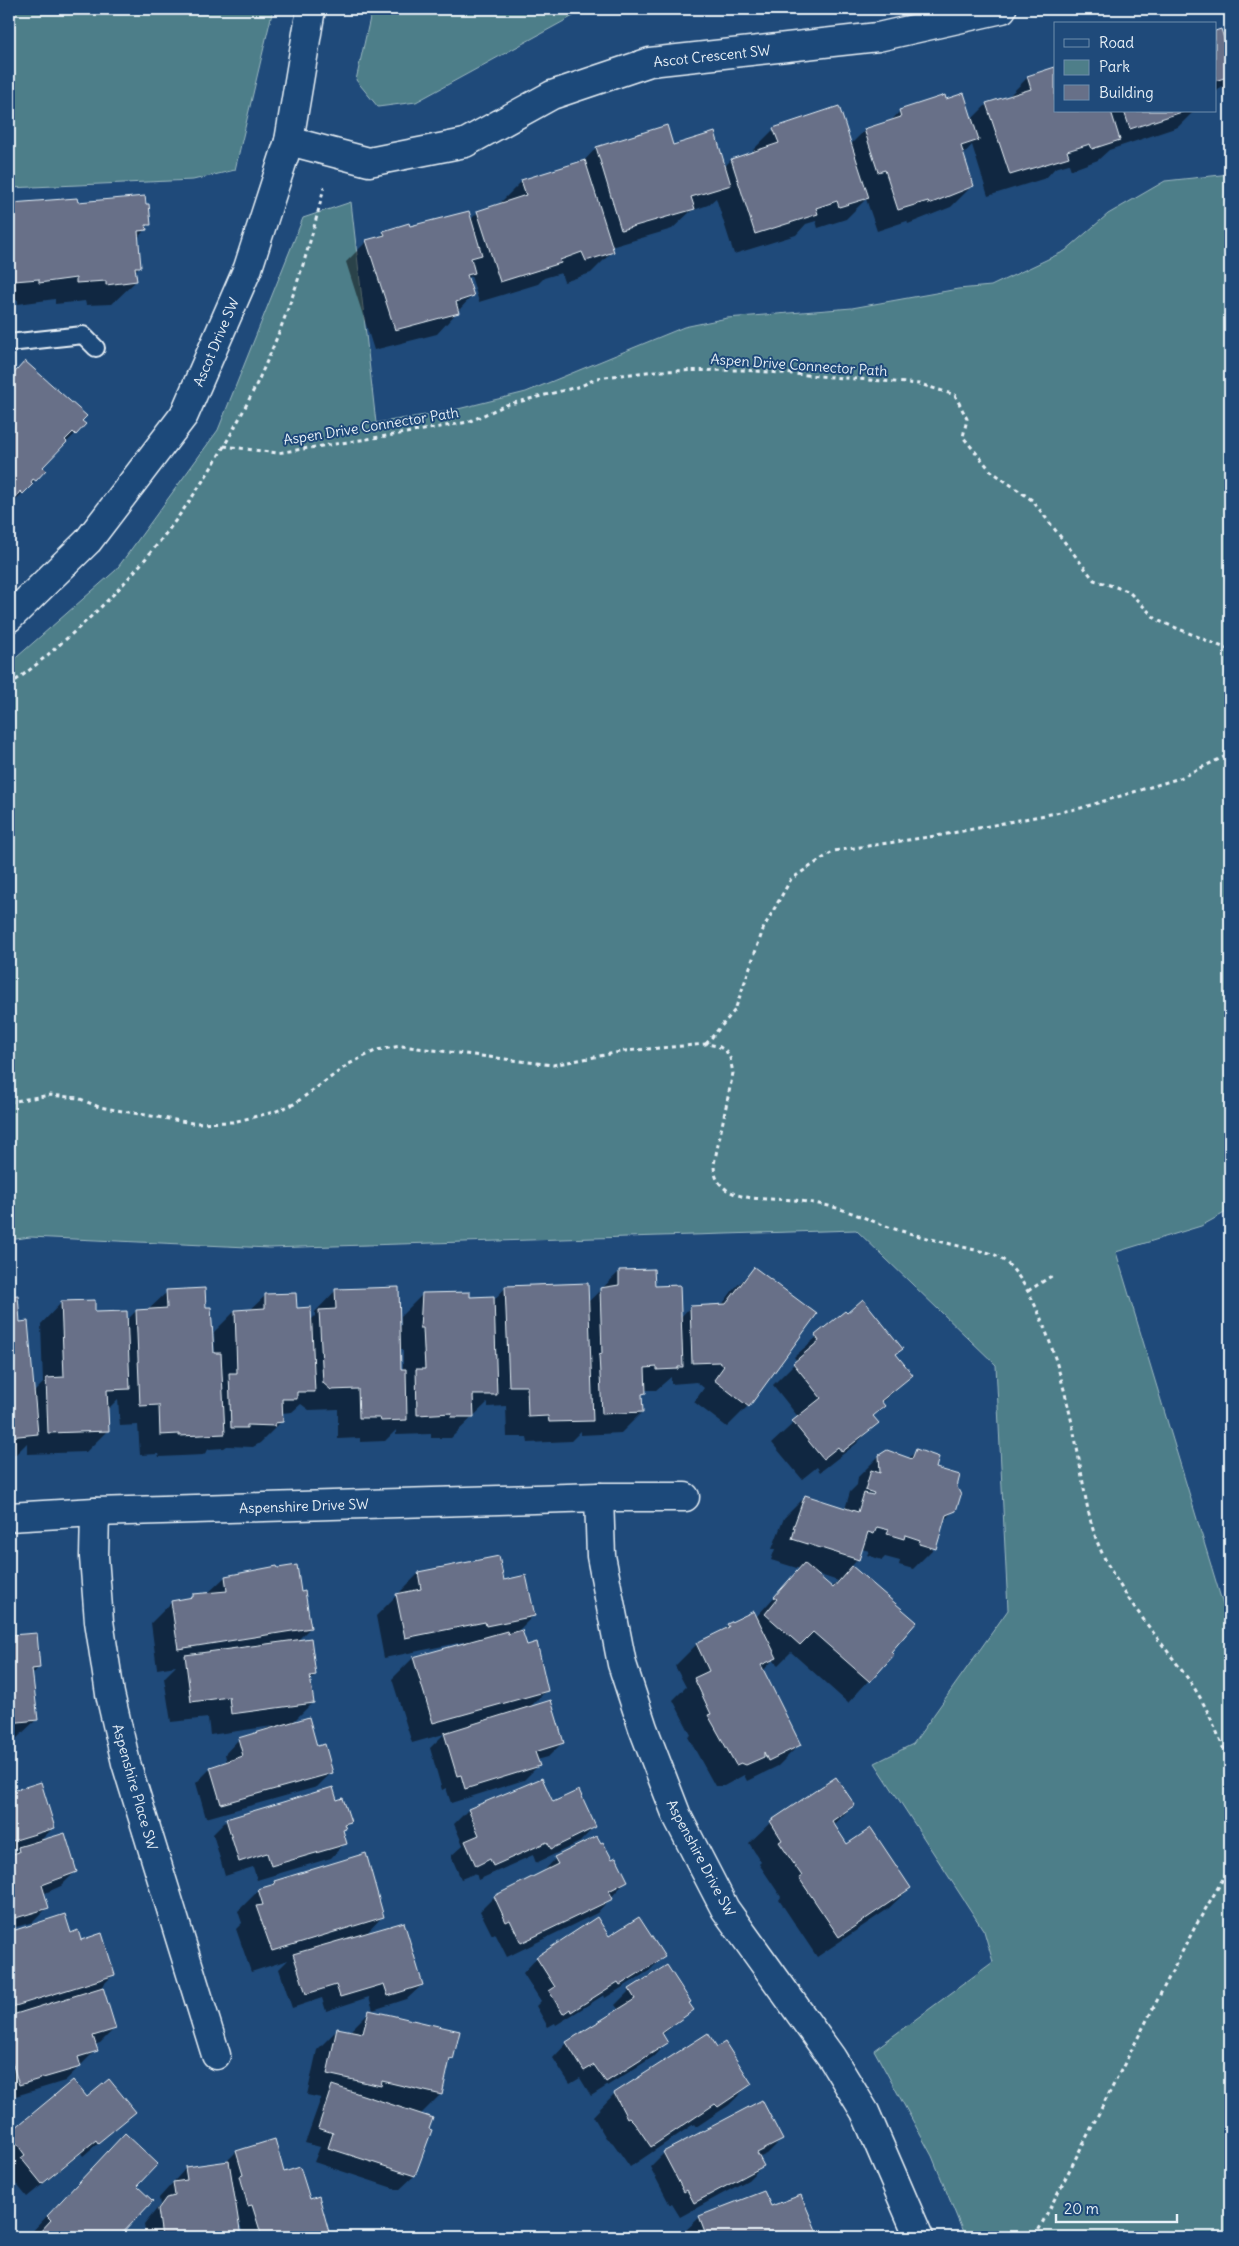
<svg xmlns="http://www.w3.org/2000/svg" width="1239" height="2246" viewBox="0 0 1239 2246" font-family="Delius,sans-serif">
  <rect width="100%" height="100%" fill="#1f4a7a"/>
  <filter id="ink" filterUnits="userSpaceOnUse"><feTurbulence type="fractalNoise" baseFrequency=".02" numOctaves="2"/><feDisplacementMap in="SourceGraphic" scale="10" xChannelSelector="R" yChannelSelector="G"/><feConvolveMatrix kernelMatrix="1 2 1 2 8 2 1 2 1" color-interpolation-filters="sRGB"/></filter>
  <g filter="url(#ink)">
    <!-- green -->
    <g fill="#4e7e89" stroke="#9bb8c0">
      <path d="M9 9H273L235 170 193 180 9 188Z"/>
      <path d="M372 9H586L416 102 378 107 356 80Z"/>
      <path d="M1230 174V1210L1201 1226 1116 1252 1230 1628V2234L1218 2237H965L932 2156 874 2050 993 1962 984 1931 875 1763 913 1744 1008 1610 996 1365 856 1230 269 1248 30 1237 9 1240V664L116 570 218 430 303 218 351 202 376 423 450 411 526 392 684 327 727 318 852 308 958 289 991 286 1065 251 1108 214 1165 181Z"/>
    </g>
    <!-- shadow -->
    <g fill="#0007" fill-rule="evenodd">
      <path d="M628 9H661L628 11Z"/>
      <path d="M1230 25V88L1223 90 1222 86 1215 93V32L1221 34Z"/>
      <path d="M1055 67V111H1194L1178 127 1109 150 1098 160 1071 170 1069 164 1055 168 1046 178 988 196 972 145 963 155 973 185 951 207 908 224 907 221 877 231 866 199 846 219 818 228 816 221 806 224 796 235 734 254 716 198 708 205 691 211 672 229 611 247 612 252 591 273 564 282 561 273 544 278 538 284 479 302 471 276 467 279 472 296 437 334 374 350 346 262 367 241 379 238 384 232 470 220 478 212 501 204V202L522 181 583 162 596 148 666 127 672 146 724 167 731 160 754 152 753 150 774 129 850 145 865 130 890 122 900 111 945 100 971 120 987 104 1007 98 1028 77Z"/>
      <path d="M76 200 77 203 149 224 138 238 140 266 135 271 136 281 112 304 86 305 85 301 55 304V299L18 304V300H9V205Z"/>
      <path d="M25 363 80 421 75 434 41 467 35 480 9 507V379Z"/>
      <path d="M754 1269 748 1406 727 1427 694 1402 704 1388 697 1382 671 1384V1377L656 1390H645L641 1396 642 1412 621 1433 581 1435V1431L571 1441 528 1443 527 1437H507L506 1406 488 1407V1402L451 1438H431V1434L396 1435V1430L385 1441 360 1442V1438L338 1439V1409L309 1410 301 1404 292 1412 281 1413V1422L260 1443 253 1447 227 1446 224 1448 209 1449 203 1455 159 1457 158 1454 140 1455 138 1425 120 1426 118 1399 107 1410V1431L86 1452 27 1454V1443L16 1454 9 1455V1297L17 1296 19 1323 33 1393 43 1383 41 1324 62 1302 126 1321 136 1311 148 1310 167 1292 205 1308 212 1354H215L214 1332 235 1311 250 1310 266 1295 296 1309 311 1320 315 1316V1312L336 1290 401 1326V1316L422 1295 493 1301 506 1287 588 1302 619 1272 654 1287 680 1318 690 1307 721 1306 733 1290ZM399 1349H403V1370H400Z"/>
      <path d="M844 1313 895 1355 912 1375 881 1403 884 1406 872 1417 877 1422 856 1444 820 1472 817 1467 802 1479 772 1443 799 1418 773 1385 797 1361 794 1357Z"/>
      <path d="M916 1451 955 1487 954 1510 943 1522 934 1548 913 1569 899 1565 900 1561 885 1557 882 1560 867 1555 869 1551 862 1549 858 1559 851 1567 915 1622 889 1652 892 1655 848 1703 791 1652 778 1665 773 1660 763 1671 799 1745 778 1766 747 1781 744 1775 724 1786H715L688 1737 691 1735 673 1700 686 1687 675 1666 696 1645 720 1633 728 1625 753 1613 756 1617 800 1569 771 1560 775 1549H772L784 1518 805 1497 845 1509 850 1492 857 1485 858 1477 879 1456 908 1459ZM814 1573 838 1581 831 1588Z"/>
      <path d="M419 1573 503 1581 533 1616 517 1632 547 1690 529 1708 563 1742 548 1757 537 1760 538 1766 524 1780 451 1803 446 1788 442 1790 430 1748 444 1734 412 1743 392 1679 413 1658 464 1644 463 1642 384 1658 376 1616Z"/>
      <path d="M225 1577 300 1593 310 1628 296 1642 315 1675 310 1680 313 1702 293 1722 316 1748 331 1773 317 1787 206 1818 196 1783 211 1768 227 1763 225 1754 239 1739 273 1726 210 1735 208 1718 171 1722 164 1678 176 1666 157 1669 151 1623 172 1602 207 1594Z"/>
      <path d="M9 1623 10 1637 39 1667 32 1675 37 1719 15 1740 9 1741Z"/>
      <path d="M836 1779 853 1805 833 1826 847 1846 910 1888 888 1909 817 1957 779 1900 781 1897 759 1864 761 1862 749 1843 771 1822Z"/>
      <path d="M541 1780 552 1803 594 1827 580 1842 536 1863 533 1855 478 1880 476 1873 461 1879 451 1856 463 1845 454 1824 468 1810Z"/>
      <path d="M40 1783 54 1827 39 1842 76 1871 61 1886 43 1894 48 1907 33 1922 9 1929V1856L18 1848 9 1851V1793Z"/>
      <path d="M336 1801 349 1821 342 1832 345 1843 331 1858 257 1880 253 1867 225 1876 213 1834 227 1820Z"/>
      <path d="M366 1855 382 1917 365 1935 422 1985 407 1999 373 2010 369 1997 326 2011 322 1998 292 2008 279 1969 288 1960 251 1972 236 1929 242 1923 238 1911 259 1890 269 1887 274 1882Z"/>
      <path d="M555 1859 611 1861 626 1881 597 1913 507 1957 495 1933 492 1935 480 1911 494 1897 541 1874Z"/>
      <path d="M64 1916 70 1934 80 1941 113 1975 98 1990 115 2028 100 2043 94 2045 96 2050 65 2081 9 2098V1933Z"/>
      <path d="M609 1938 663 1957 649 1971 605 1998 604 1995 556 2025 555 2023 548 2027 536 2006 541 2001 523 1973 537 1958Z"/>
      <path d="M667 1967 692 2010 662 2035 667 2042 653 2057 591 2096 580 2078 570 2084 553 2058 567 2043 619 2010 615 2005 630 1990Z"/>
      <path d="M369 2012 452 2059 447 2063 441 2094 420 2115 421 2153 414 2176 399 2190 314 2162 320 2147 305 2143 321 2098 307 2095 317 2050 338 2029 349 2032Z"/>
      <path d="M707 2035 717 2048 750 2084 729 2105 696 2127 694 2124 630 2167 613 2143 606 2138 593 2116 614 2094Z"/>
      <path d="M72 2081 87 2099 134 2112 83 2156 81 2153 27 2197 9 2175 11 2170 9 2167V2134Z"/>
      <path d="M125 2134 135 2186 152 2201 117 2237H27Z"/>
      <path d="M782 2139 767 2154 758 2158 762 2166 748 2180 680 2217 672 2204 670 2205 650 2167 664 2153Z"/>
      <path d="M236 2152 283 2173 309 2200 327 2232 322 2237H244L239 2222 240 2237H146L144 2225 160 2205 159 2198 186 2168 226 2162Z"/>
      <path d="M800 2196 818 2237H688L685 2231 700 2217 770 2208Z"/>
    </g>
    <!-- building -->
    <g fill="#677088" stroke="#e8f1f8">
      <path d="M1221 29 1230 58V76L1215 81V31Z"/>
      <path d="M1055 67V111H1111L1120 140 1092 149 1090 144 1067 151 1069 157 1010 175 986 103 1031 89 1027 76Z"/>
      <path d="M964 93 979 140 961 146 974 186 929 204 928 201 898 210 885 170 878 172 864 129 901 117 899 110 945 95 946 99Z"/>
      <path d="M839 106 869 198 839 207 837 201 816 208 818 214 755 234 731 159 779 143 773 128Z"/>
      <path d="M1124 111H1185L1130 129Z"/>
      <path d="M667 125 673 145 715 132 731 185 691 197 695 209 621 230 596 147Z"/>
      <path d="M585 160 614 252 586 261 582 252 560 260 561 263 500 282 477 211 526 195 521 180Z"/>
      <path d="M145 196 146 204H149L151 225H146L147 230 138 231 141 267H135L137 281 106 285V281L76 283V278L39 283V279L14 281 15 289H9V205L11 203 77 198 78 202Z"/>
      <path d="M469 211 482 255 471 258 475 273 467 275 474 296 456 302 459 313 395 330 366 240 385 235 383 231 409 223 410 226Z"/>
      <path d="M25 361 87 416 82 421 86 424 76 435 73 432 65 440 67 442 43 467 46 470 36 481 33 479 31 482 33 484 23 494 20 491 9 508V379Z"/>
      <path d="M754 1267 817 1314 749 1407 714 1380 724 1366 719 1362 692 1363 690 1306 726 1304Z"/>
      <path d="M654 1269 655 1286 680 1285 683 1367H678V1369L657 1370V1367L645 1368 646 1393 642 1394 643 1412 602 1414 599 1355 602 1354 600 1288 619 1285V1270Z"/>
      <path d="M588 1283 593 1421 549 1422 548 1416 528 1417 527 1386H509L505 1286Z"/>
      <path d="M399 1287 401 1369H406L407 1420 381 1421 380 1418H359L358 1389 331 1390 323 1383 319 1310 336 1309 335 1289Z"/>
      <path d="M205 1288 206 1307H211L214 1353H221L225 1434 179 1436V1434L160 1435 159 1405 140 1406 136 1310 167 1308 166 1290Z"/>
      <path d="M470 1292V1297L494 1296 497 1395H473L474 1417H451L452 1413 417 1415 416 1369H425L423 1328H420L422 1293Z"/>
      <path d="M296 1293 297 1308 311 1307 315 1392H297V1399H282L283 1422 275 1423V1426L247 1425V1428H231L229 1373H237L235 1310 265 1308V1294Z"/>
      <path d="M18 1295 20 1322 28 1321 38 1434 9 1437V1296Z"/>
      <path d="M863 1299 903 1349 896 1354 913 1375 881 1401 885 1406 873 1416 879 1423 842 1452 838 1447 823 1459 792 1421 821 1398 793 1363 819 1341 815 1335 845 1311 847 1313Z"/>
      <path d="M95 1300V1312L127 1311 130 1389 107 1390 109 1431 48 1433 46 1378 64 1377 61 1301Z"/>
      <path d="M916 1449 939 1457 936 1468 960 1475 957 1487 961 1495 956 1511 946 1515 936 1549 919 1544 920 1540 905 1535 904 1539 887 1534 889 1530 877 1527 874 1534 868 1532 859 1560 792 1539 795 1528H793L805 1495 858 1512 864 1493 873 1495 874 1493 865 1490 871 1470 880 1473 879 1455 887 1450 912 1459Z"/>
      <path d="M499 1556 504 1580 526 1575 535 1616 486 1626 485 1622 405 1638 396 1594 421 1589 418 1572Z"/>
      <path d="M804 1563 833 1588 852 1566 917 1622 891 1652 894 1655 870 1682 813 1632 800 1645 765 1614 777 1599 774 1597Z"/>
      <path d="M297 1565 301 1592 305 1591 311 1628 178 1649 171 1601 193 1597V1594L227 1591 225 1576 277 1566 278 1568Z"/>
      <path d="M754 1611 777 1658 761 1665 801 1745 768 1761 764 1752V1757L746 1765 741 1763 736 1765 708 1715 711 1714 694 1678 709 1671 696 1643 729 1627 727 1624Z"/>
      <path d="M9 1612 11 1635 37 1633 40 1668 32 1669 38 1720 9 1723Z"/>
      <path d="M522 1630 527 1645 537 1642 548 1691 433 1723 413 1657 507 1631 508 1634Z"/>
      <path d="M311 1638 316 1675 310 1676 314 1703 231 1714 229 1697 191 1702 185 1655Z"/>
      <path d="M551 1700 564 1743 535 1752 540 1766 465 1789 461 1775 457 1776 444 1733Z"/>
      <path d="M309 1717 317 1746 325 1744 333 1773 221 1804 210 1767 243 1756 238 1738Z"/>
      <path d="M836 1777 855 1805 832 1821 847 1844 871 1828 911 1888 839 1937 799 1878 802 1876 779 1842 782 1840 770 1821Z"/>
      <path d="M542 1778 553 1802 579 1790 596 1827 551 1849 547 1842 493 1866 490 1859 476 1866 465 1841 479 1835 468 1809Z"/>
      <path d="M41 1782 55 1828 9 1842V1792Z"/>
      <path d="M333 1787 337 1800 343 1798 351 1822 344 1824 346 1829 343 1830 347 1844 271 1866 267 1853 239 1862 226 1819Z"/>
      <path d="M65 1833 77 1872 42 1885 49 1908 9 1920V1855L19 1852 18 1847Z"/>
      <path d="M597 1836 601 1843 603 1842 612 1859 616 1857 628 1881 609 1891 613 1899 521 1943 510 1920 506 1922 494 1896 558 1864 554 1857Z"/>
      <path d="M366 1853 384 1917 272 1951 256 1906 263 1905 258 1889 275 1884 274 1881Z"/>
      <path d="M65 1914 71 1933 78 1930 81 1940 102 1933 115 1975 9 2008V1932Z"/>
      <path d="M597 1917 609 1936 639 1917 665 1957 620 1985 618 1982 571 2012 570 2009 563 2014 549 1991 555 1987 536 1957Z"/>
      <path d="M404 1922 423 1985 388 1996 384 1984 340 1997 336 1985 306 1994 293 1954Z"/>
      <path d="M667 1965 691 2002 689 2003 694 2010 662 2033 668 2043 606 2082 594 2065 584 2071 566 2042 635 1999 629 1989Z"/>
      <path d="M103 1987 116 2029 93 2036 98 2051 78 2057 81 2067 19 2085 12 2062 9 2063V2016Z"/>
      <path d="M369 2010 460 2031 453 2060 450 2059 442 2095 382 2081 381 2086 327 2074 337 2028 363 2033Z"/>
      <path d="M708 2033 717 2047 725 2042 752 2084 718 2107 715 2104 651 2147 634 2122 629 2117 627 2118 614 2093Z"/>
      <path d="M109 2079 136 2112 98 2143 96 2140 42 2184 21 2158 25 2155 9 2133 73 2080 87 2097Z"/>
      <path d="M332 2085 433 2118 429 2129 432 2130 415 2176 328 2148 333 2133 318 2128Z"/>
      <path d="M762 2100 783 2140 757 2153 764 2166 694 2203 687 2190 684 2192 663 2152Z"/>
      <path d="M125 2133 158 2164 137 2186 153 2201 119 2237H43L39 2233 51 2220 47 2216Z"/>
      <path d="M275 2139 284 2172 300 2167 310 2199 319 2196 329 2232 320 2234 321 2237H262L252 2205 248 2206 240 2176 243 2175 236 2151Z"/>
      <path d="M229 2161 241 2237H162L158 2209 166 2198 175 2196 173 2182 187 2180 185 2167Z"/>
      <path d="M764 2191 771 2206 801 2195 819 2237H707L699 2216Z"/>
    </g>
    <g fill="none" stroke-linecap="round" stroke-linejoin="round">
      <!-- service casing -->
      <g stroke="#e8f1f8" stroke-width="20">
        <path id="service" d="M9 343 83 335 96 348"/>
      </g>
      <!-- minor casing -->
      <g stroke="#e8f1f8" stroke-width="31">
        <g id="minor">
          <path d="M289 141 369 162 465 143 552 95 650 62 878 37 1002 9"/>
          <path d="M9 618 88 541 184 415 248 268 289 141 311 9"/>
          <path d="M599 1497H685"/>
          <path d="M95 1512 94 1557 99 1621 110 1694 126 1763 216 2055"/>
          <path d="M9 1517 95 1512 599 1497 601 1556 622 1664 643 1728 677 1816 725 1909 832 2058 865 2112 919 2237"/>
        </g>
      </g>
      <!-- path -->
      <g stroke="#e8f1f8" stroke-width="3" stroke-dasharray="4 4" stroke-linecap="butt">
        <path d="M224 446 277 453 412 432 468 422 506 405 581 386 597 378 655 371 743 370 920 384 955 395 967 419 963 437 991 471 1032 500 1094 580 1128 591 1157 620 1230 650"/>
        <path d="M9 685C27 673 43 659 59 645 198 529 284 362 324 187"/>
        <path d="M706 1044 735 1010 764 927 791 879 834 851 942 835 1081 808 1180 778 1230 754"/>
        <path d="M9 1102 50 1095 78 1098 99 1107 192 1123 233 1122 274 1112 294 1104 349 1064 377 1050 401 1046 553 1065 625 1051 706 1044 718 1046 726 1051 730 1058 733 1073 714 1164C714 1175 717 1183 727 1190 748 1203 778 1197 801 1201 814 1203 827 1205 840 1209 860 1215 878 1224 898 1230 922 1237 947 1243 971 1249 979 1251 990 1252 997 1256 1041 1280 1068 1400 1077 1448 1082 1474 1085 1501 1092 1526 1107 1581 1158 1636 1191 1683 1208 1708 1220 1738 1230 1767"/>
        <path d="M1028 1291 1053 1275"/>
        <path d="M1035 2237 1195 1927 1230 1867"/>
      </g>
      <!-- service -->
      <use href="#service" stroke="#1f4a7a" stroke-width="16"/>
      <!-- minor -->
      <use href="#minor" stroke="#1f4a7a" stroke-width="28"/>
    </g>
  </g>
  <g text-anchor="middle" stroke-width="4" stroke-linejoin="round" paint-order="stroke">
    <!-- street labels -->
    <g font-size="14" fill="#e8f1f8" stroke="#1f4a7a">
      <text transform="translate(712 56) rotate(-6)" y="5">Ascot Crescent SW</text>
      <text transform="translate(216 342) rotate(-67)" y="5">Ascot Drive SW</text>
      <text transform="translate(799 365) rotate(4)" y="5">Aspen Drive Connector Path</text>
      <text transform="translate(371 426) rotate(-9)" y="5">Aspen Drive Connector Path</text>
      <text transform="translate(304 1506) rotate(-2)" y="5">Aspenshire Drive SW</text>
      <text transform="translate(135 1787) rotate(74)" y="5">Aspenshire Place SW</text>
      <text transform="translate(701 1858) rotate(62)" y="5">Aspenshire Drive SW</text>
    </g>
  </g>
  <!-- margin -->
  <rect width="1239" height="2246" fill="none" stroke="#1f4a7a" stroke-width="30"/>
  <rect x="15" y="15" width="1209" height="2216" fill="none" stroke="#e8f1f8" stroke-width="2" filter="url(#ink)"/>
  <!-- legend -->
  <rect x="1054" y="22" width="162" height="90" fill="#1f4a7a" stroke="#6f8dac"/>
  <rect x="1064" y="39" width="25" height="8" fill="#1f4a7a" stroke="#6f8dac"/>
  <text x="1099" y="48" font-size="15" fill="#e8f1f8">Road</text>
  <rect x="1064" y="60" width="25" height="15" fill="#4e7e89" stroke="#6f8dac"/>
  <text x="1099" y="72" font-size="15" fill="#e8f1f8">Park</text>
  <rect x="1064" y="85" width="25" height="15" fill="#677088" stroke="#6f8dac"/>
  <text x="1099" y="98" font-size="15" fill="#e8f1f8">Building</text>
  <!-- scale -->
  <path d="M1056 2214v8h121v-8" fill="none" stroke="#e8f1f8" stroke-width="2.5"/>
  <text x="1064" y="2214" font-size="15" fill="#e8f1f8" stroke="#1f4a7a" stroke-width="4" paint-order="stroke">20 m</text>
</svg>
